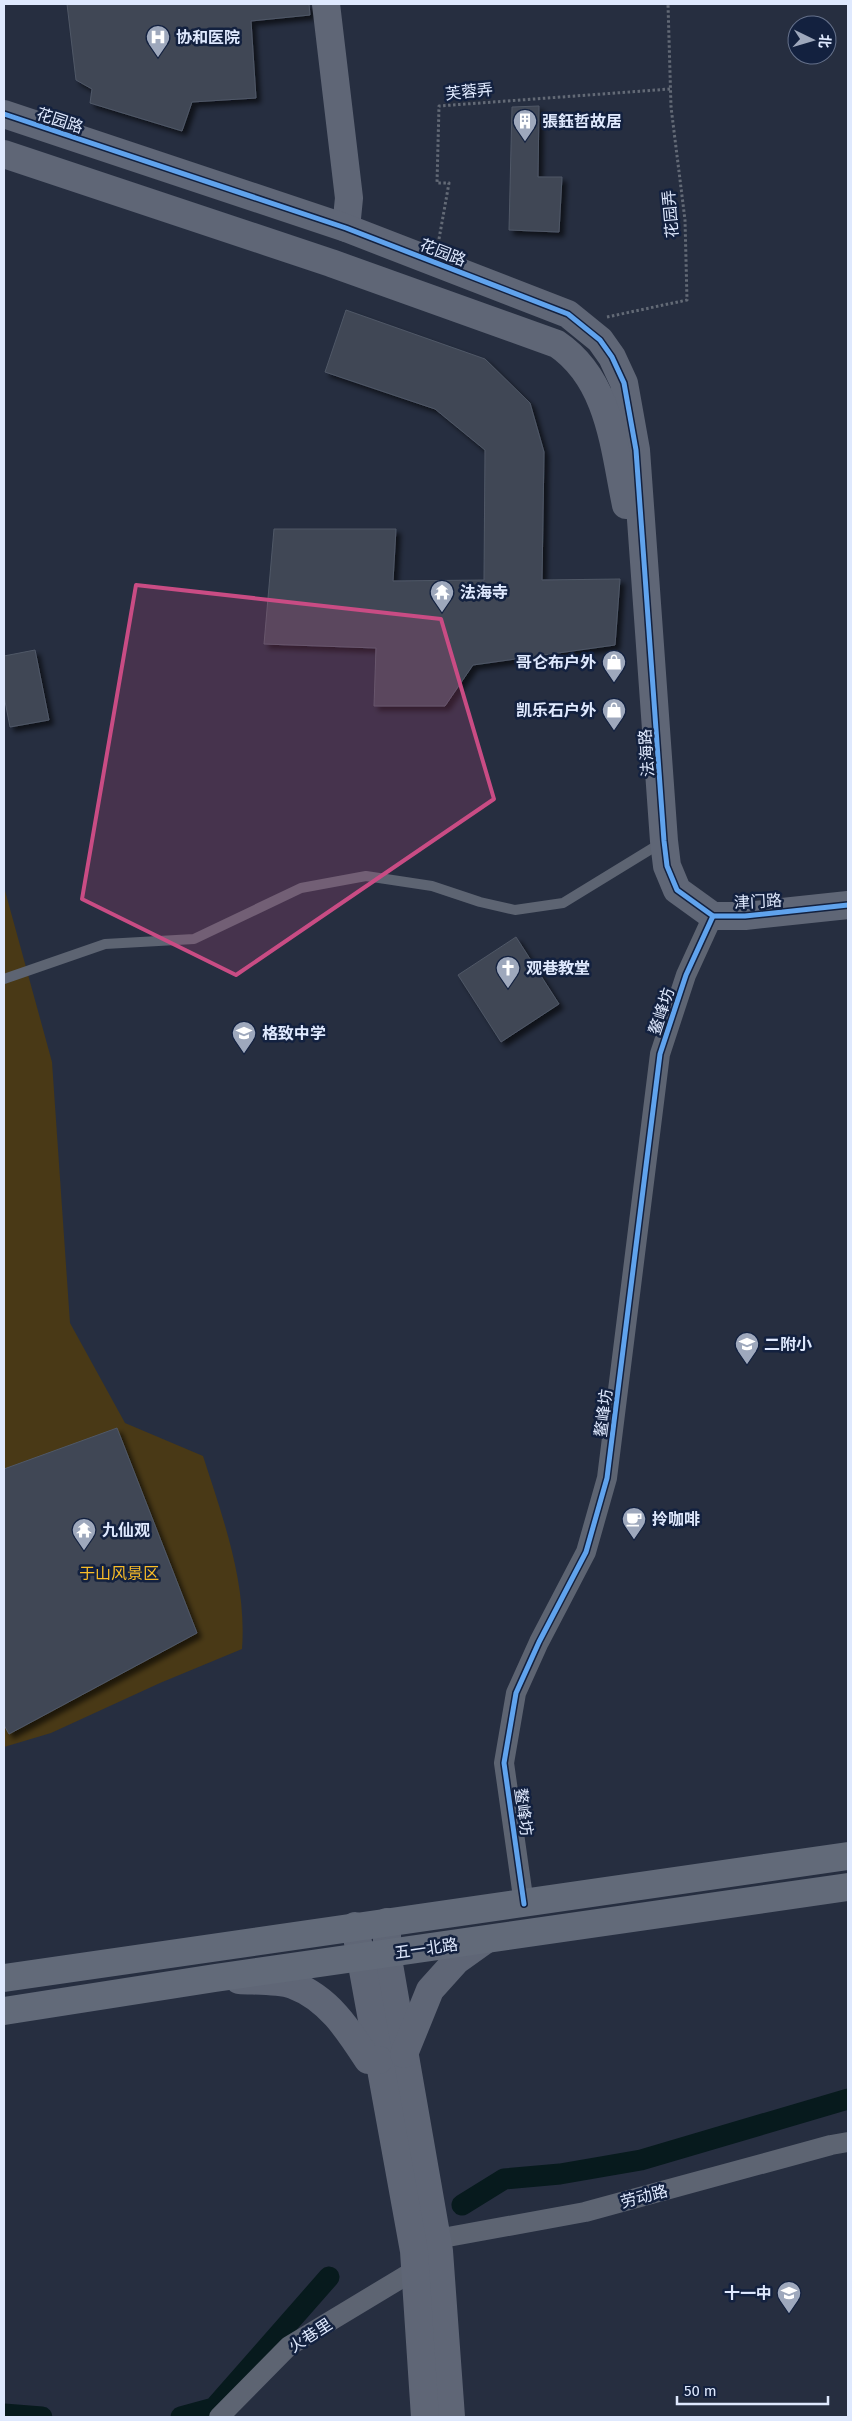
<svg xmlns="http://www.w3.org/2000/svg" width="852" height="2421" viewBox="0 0 852 2421" font-family="'Fira Sans','Noto Sans SC',sans-serif">
  <defs>
    <filter id="shadow"><feDropShadow dx="4.5" dy="4.5" stdDeviation="2.5" flood-color="#0009"/></filter>
  </defs>
  <rect width="100%" height="100%" fill="#262e40"/>
  <!-- green -->
  <path fill="#493916" d="M4 887 52 1062 70 1323 125 1423 203 1456C223 1518 247 1583 242 1649L160 1683 51 1733 4 1747Z"/>
  <g fill="none" stroke-linecap="round" stroke-linejoin="round">
    <!-- canal -->
    <g stroke="#071a1d" stroke-width="21">
      <path d="M462 2205 504 2179 560 2174 641 2160 848 2099"/>
      <path d="M4 2414 42 2417"/>
      <path d="M181 2417 214 2408 329 2277"/>
    </g>
  </g>
  <!-- building -->
  <g fill="#3f4755" stroke="#505867" filter="url(#shadow)">
    <path d="M67 4H309L310 15 251 21 256 98 192 102 182 131 90 103 92 89 76 80Z"/>
    <path d="M539 106 538 177H562L559 232 509 230 512 107Z"/>
    <path d="M346 310 485 359 530 403 544 452 542 580 620 579 615 645 473 665 445 706H374L376 648 264 644 274 529H396L393 581 484 580 485 450 435 409 325 372Z"/>
    <path d="M35 650 49 720 10 727 4 696V656Z"/>
    <path d="M516 937 559 1004 501 1042 458 975Z"/>
    <path d="M117 1428 197 1633 9 1734 4 1725V1469Z"/>
  </g>
  <g fill="none" stroke-linecap="round" stroke-linejoin="round">
    <!-- path -->
    <g stroke="#636a76" stroke-width="3" stroke-dasharray="2.5 2.5" stroke-linecap="butt">
      <path d="M439 239 449 183H437L439 106 670 89"/>
      <path d="M607 317 687 300 685 220 671 107 668 4"/>
    </g>
    <!-- lane -->
    <path stroke="#5d6472" stroke-width="10" d="M4 979 105 944 194 939 301 888 366 876 432 886 480 902 515 910 563 903 661 843"/>
    <!-- street -->
    <g stroke="#5d6472" stroke-width="20">
      <path d="M524 1904 504 1763 516 1693 539 1642 586 1552 607 1478 660 1054 686 975 713 916"/>
      <path d="M437 2239 585 2212 831 2145 848 2142"/>
      <path d="M219 2417 289 2346 415 2270"/>
    </g>
    <!-- secondary -->
    <g stroke="#5f6676" stroke-width="28">
      <path d="M326 4 349 198 346 228"/>
      <path d="M4 114 346 228 568 314 600 340 612 357 624 383 636 450 664 841 667 866 677 890 713 916H745L848 905"/>
      <path d="M4 154 331 263 557 344C610 380 614 448 626 505"/>
      <path d="M387 1922V1953L439 2251 451 2417"/>
      <path d="M355 1926 414 2251 425 2417"/>
      <path d="M239 1980C254 1981 279 1980 293 1985 328 1998 348 2029 368 2060H379"/>
      <path d="M404 2054 430 1990 457 1960 485 1940"/>
    </g>
    <!-- primary -->
    <g stroke="#626a79" stroke-width="28">
      <path d="M4 1978 848 1856"/>
      <path d="M4 2011 215 1978 848 1887"/>
    </g>
    <!-- cycleway casing -->
    <g stroke="#13213f" stroke-width="8">
      <g id="cycleway">
        <path d="M4 114 346 228 568 314 600 340 612 357 624 383 636 450 664 841 667 866 677 890 713 916H745L848 905"/>
        <path d="M524 1904 504 1763 516 1693 539 1642 586 1552 607 1478 660 1054 686 975 713 916"/>
      </g>
    </g>
    <!-- cycleway -->
    <use href="#cycleway" stroke="#60a3ed" stroke-width="5"/>
  </g>
  <!-- marked area -->
  <path fill="#c94c84" fill-opacity="0.2" stroke="#c94c84" stroke-width="4" stroke-linejoin="round" d="M136 585 441 619 494 799 236 975 82 899Z"/>
  <!-- icons -->
  <defs>
    <g id="hospital-pin" transform="scale(1.25)"><path d="M0 17L-7.5 6A9.5 9.5 0 1 1 7.5 6Z" fill="#9ea8bc" stroke="#13213f"/><path d="M-5-5h3v3.5h4V-5h3V5h-3V1.5h-4V5h-3Z" fill="#fff"/></g>
    <g id="building-pin" transform="scale(1.25)"><path d="M0 17L-7.5 6A9.5 9.5 0 1 1 7.5 6Z" fill="#9ea8bc" stroke="#13213f"/><path d="M-4-6H4V6H1V3H-1V6H-4ZM-2.5-4.3h1.7v1.8h-1.7ZM.8-4.3h1.7v1.8H.8ZM-2.5-1h1.7V.8h-1.7ZM.8-1h1.7V.8H.8Z" fill="#fff"/></g>
    <g id="temple-pin" transform="scale(1.25)"><path d="M0 17L-7.5 6A9.5 9.5 0 1 1 7.5 6Z" fill="#9ea8bc" stroke="#13213f"/><path d="M0-6L5-2H3V0L6.5 2.5H4V6H1.5V3h-3V6H-4V2.5H-6.5L-3 0V-2H-5Z" fill="#fff"/></g>
    <g id="shop-pin" transform="scale(1.25)"><path d="M0 17L-7.5 6A9.5 9.5 0 1 1 7.5 6Z" fill="#9ea8bc" stroke="#13213f"/><path d="M-5-2.5h2.3a2.7 3.5 0 0 1 5.4 0H5L5.5 6h-11ZM-1.5-2.5h3a1.5 2.3 0 0 0-3 0Z" fill="#fff"/></g>
    <g id="church-pin" transform="scale(1.25)"><path d="M0 17L-7.5 6A9.5 9.5 0 1 1 7.5 6Z" fill="#9ea8bc" stroke="#13213f"/><path d="M-1.2-6h2.4v3.5h3.3v2.4h-3.3V6h-2.4V-.1h-3.3v-2.4h3.3Z" fill="#fff"/></g>
    <g id="school-pin" transform="scale(1.25)"><path d="M0 17L-7.5 6A9.5 9.5 0 1 1 7.5 6Z" fill="#9ea8bc" stroke="#13213f"/><path d="M0-5L7-2L0 1L-7-2ZM-4 1L0 2.5L4 1V4Q0 6-4 4Z" fill="#fff"/></g>
    <g id="cafe-pin" transform="scale(1.25)"><path d="M0 17L-7.5 6A9.5 9.5 0 1 1 7.5 6Z" fill="#9ea8bc" stroke="#13213f"/><path d="M-5.5-4.5H6V0H3Q3 3.5 0 3.5H-2.5Q-5.5 3.5-5.5 0ZM3-3.2v2h1.7v-2ZM-6 4.5H4V6H-6Z" fill="#fff"/></g>
  </defs>
  <g fill-rule="evenodd">
    <use href="#hospital-pin" x="158" y="37"/>
    <use href="#building-pin" x="525" y="121"/>
    <use href="#temple-pin" x="442" y="592"/>
    <use href="#shop-pin" x="614" y="662"/>
    <use href="#shop-pin" x="614" y="710"/>
    <use href="#church-pin" x="508" y="968"/>
    <use href="#school-pin" x="244" y="1033"/>
    <use href="#school-pin" x="747" y="1344"/>
    <use href="#cafe-pin" x="634" y="1519"/>
    <use href="#temple-pin" x="84" y="1530"/>
    <use href="#school-pin" x="789" y="2293"/>
  </g>
  <g text-anchor="middle" stroke-width="5" stroke-linejoin="round" paint-order="stroke">
    <!-- poi labels -->
    <g font-size="16" font-weight="bold" fill="#dfe9fe" stroke="#13213f" text-anchor="start">
      <text x="176" y="43">协和医院</text>
      <text x="542" y="127">張鈺哲故居</text>
      <text x="460" y="598">法海寺</text>
      <text x="596" y="668" text-anchor="end">哥仑布户外</text>
      <text x="596" y="716" text-anchor="end">凯乐石户外</text>
      <text x="526" y="974">观巷教堂</text>
      <text x="262" y="1039">格致中学</text>
      <text x="764" y="1350">二附小</text>
      <text x="652" y="1525">拎咖啡</text>
      <text x="102" y="1536">九仙观</text>
      <text x="772" y="2299" text-anchor="end">十一中</text>
    </g>
    <!-- street labels -->
    <g font-size="16" fill="#dfe9fe" stroke="#13213f">
      <text transform="translate(469 91) rotate(-6)" y="6">芙蓉弄</text>
      <text transform="translate(60 120) rotate(18)" y="6">花园路</text>
      <text transform="translate(670 214) rotate(-95)" y="6">花园弄</text>
      <text transform="translate(443 252) rotate(21)" y="6">花园路</text>
      <text transform="translate(646 753) rotate(-94)" y="6">法海路</text>
      <text transform="translate(758 901) rotate(-3)" y="6">津门路</text>
      <text transform="translate(661 1011) rotate(-72)" y="6">鳌峰坊</text>
      <text transform="translate(603 1413) rotate(-83)" y="6">鳌峰坊</text>
      <text transform="translate(524 1812) rotate(82)" y="6">鳌峰坊</text>
      <text transform="translate(426 1948) rotate(-8)" y="6">五一北路</text>
      <text transform="translate(644 2196) rotate(-15)" y="6">劳动路</text>
      <text transform="translate(310 2335) rotate(-33)" y="6">火巷里</text>
    </g>
    <!-- park labels -->
    <g font-size="16" fill="#fabd28" stroke="#13213f">
      <text x="119" y="1579">于山风景区</text>
    </g>
  </g>
  <!-- border -->
  <rect width="852" height="2421" fill="none" stroke="#dfe9fe" stroke-width="10"/>
  <!-- north arrow -->
  <g transform="translate(812 40) rotate(95)"><circle r="24" fill="#13213f" stroke="#65718b"/>
  <path d="M0-4L9 19L0 12L-9 19Z" fill="#9ea8bc"/>
  <text y="-8" font-size="14" font-weight="bold" text-anchor="middle" fill="#dfe9fe">北</text>
  </g>
  <!-- scale -->
  <path d="M677 2396v8h151v-8" fill="none" stroke="#dfe9fe" stroke-width="2.5"/>
  <text x="684" y="2396" font-size="15" fill="#dfe9fe" stroke="#13213f" stroke-width="4" paint-order="stroke">50 m</text>
</svg>
